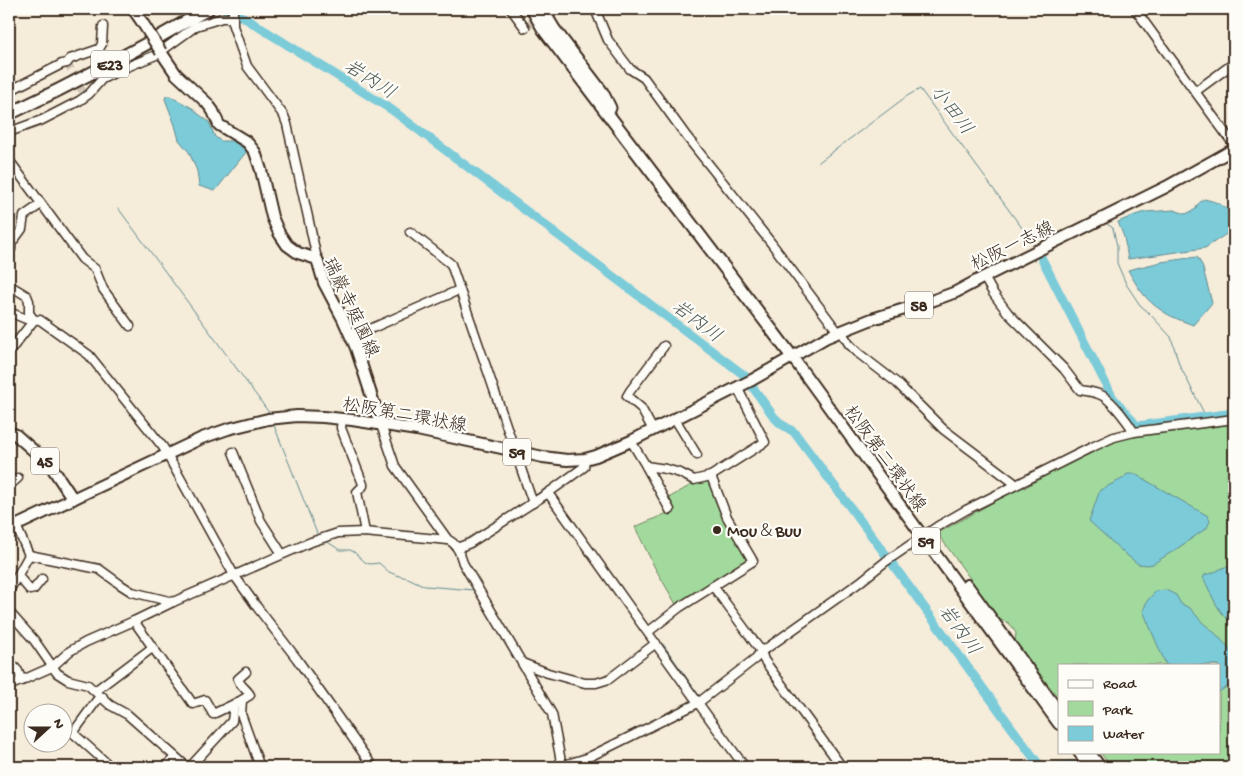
<svg xmlns="http://www.w3.org/2000/svg" width="1243" height="776" viewBox="0 0 1243 776" font-family="'Gochi Hand','Klee One',sans-serif">
  <rect width="100%" height="100%" fill="#f5ecda"/>
  <filter id="ink" filterUnits="userSpaceOnUse"><feTurbulence type="fractalNoise" baseFrequency=".02" numOctaves="2"/><feDisplacementMap in="SourceGraphic" scale="10" xChannelSelector="R" yChannelSelector="G"/><feConvolveMatrix kernelMatrix="1 2 1 2 8 2 1 2 1" color-interpolation-filters="sRGB"/></filter>
  <g filter="url(#ink)">
    <!-- green -->
    <g fill="#a2da9e" stroke="#6e825e">
      <path d="M1234 424V767H1111L1100 752H1219V665H1059V699L1015 641 1016 633 1009 623 1000 620 940 537V532L1022 486 1025 488 1032 483 1033 480 1109 443 1128 437Z"/>
      <path d="M708 478 749 560 677 606 655 568 635 527 672 511 667 499 696 482Z"/>
    </g>
    <!-- water -->
    <g fill="#7ccbd9" stroke="#628b8e">
      <path d="M166 96H170L194 109 196 112 209 122 215 137 221 141H233L247 151 215 191 199 186 197 171 189 152 179 140 175 125 165 99Z"/>
      <path d="M1204 199C1218 202 1225 205 1234 218V229L1205 248 1128 259 1124 237 1118 222 1135 215 1146 212 1174 210 1186 214 1196 209 1197 205Z"/>
      <path d="M1197 257 1202 265 1212 303 1193 325C1183 321 1170 317 1161 310 1146 301 1136 285 1128 270L1161 262Z"/>
      <path d="M1127 474H1135L1208 516 1210 521 1207 528 1178 548 1153 564 1147 565 1138 564 1124 553 1089 521 1100 490 1124 478Z"/>
      <path d="M1225 567H1234V624C1217 613 1212 595 1203 577L1206 574H1210Z"/>
      <path d="M1166 590 1176 595 1181 604 1190 608 1203 623 1215 633 1231 650 1234 656V682L1219 692V665H1166L1143 611 1147 601 1156 591Z"/>
    </g>
    <g fill="none" stroke-linecap="round" stroke-linejoin="round">
      <!-- stream -->
      <g stroke="#628b8e" stroke-width="1">
        <path d="M819 162 907 96 920 89 1036 247"/>
        <path d="M118 208 212 335 270 414"/>
        <path d="M1104 222 1113 228 1117 246V263L1126 284 1140 305 1150 314 1171 337 1179 364 1206 417"/>
        <path d="M273 423 318 536"/>
        <path d="M326 541 340 550H350L354 552 365 562 370 564 379 563 389 572 399 576 408 578 425 586 474 590 517 664 520 665"/>
        <path d="M662 646 663 644 700 697"/>
        <path d="M570 683C597 693 606 686 628 670 637 663 647 656 656 649"/>
        <path d="M703 702 710 714"/>
        <path d="M729 739 732 742 751 767"/>
      </g>
      <!-- river -->
      <g stroke="#7ccbd9" stroke-width="9">
        <path d="M226 9 243 17 392 110 744 375 774 417 781 424 794 432 883 551 1036 761 1042 767"/>
        <path d="M1040 255 1113 398 1137 426 1234 413"/>
        <path d="M1052 767 1072 765 1077 767"/>
      </g>
      <!-- minor-tunnel -->
      <g stroke="#d0c5b4" stroke-width="8" stroke-dasharray="8 4" stroke-linecap="butt">
        <path d="M525 28 553 9"/>
        <path d="M67 63 85 96"/>
      </g>
      <!-- minor casing -->
      <g stroke="#3b2a1e" stroke-width="11">
        <g id="minor">
          <path d="M233 9V26L247 66 284 116 287 124 308 217 317 259"/>
          <path d="M511 9 525 28"/>
          <path d="M595 9 608 40 630 69 644 78 687 137 772 244 838 332"/>
          <path d="M1135 9 1234 145"/>
          <path d="M9 91 62 64 67 63 70 59 99 49 102 44 103 26"/>
          <path d="M1196 91 1234 63"/>
          <path d="M9 132 42 120 79 101 89 94 102 79 122 69 156 55 196 26 222 18H232"/>
          <path d="M9 160 82 259 95 269 103 289 130 326"/>
          <path d="M410 232 451 264 527 486 533 503"/>
          <path d="M9 252 11 249V244L22 229 24 216 41 204"/>
          <path d="M984 277 993 293 1008 313 1064 369 1080 390C1087 391 1096 392 1103 396 1113 402 1128 422 1134 432"/>
          <path d="M9 285 27 296 29 301V313L34 320"/>
          <path d="M9 312 26 319 40 320 89 355 163 447 234 575 257 607 297 659 373 767"/>
          <path d="M841 331 849 344 858 353 897 383 943 429 1013 482 1015 485"/>
          <path d="M352 337 459 290"/>
          <path d="M9 352 34 320"/>
          <path d="M342 418 341 428 363 484V486L357 492 365 532"/>
          <path d="M675 419 697 455"/>
          <path d="M381 425 395 466 448 540C458 544 460 554 463 563L552 714 562 767"/>
          <path d="M653 430 641 408 627 396 630 391 664 346"/>
          <path d="M631 441 646 466 670 510"/>
          <path d="M233 452 261 521 282 554"/>
          <path d="M646 466 666 469 680 473 694 480 711 476"/>
          <path d="M9 486 18 478"/>
          <path d="M548 493C614 584 678 677 745 767"/>
          <path d="M9 519 18 530 29 555"/>
          <path d="M457 548 470 543 548 493 584 467 585 459"/>
          <path d="M29 555 99 569 121 585 132 592 173 602"/>
          <path d="M18 576 30 590 34 589 42 579"/>
          <path d="M713 586 761 651 764 660 842 767"/>
          <path d="M9 591 29 555"/>
          <path d="M9 612 34 640 57 673 68 680 88 685 110 705 128 715 187 767"/>
          <path d="M134 621 193 704 205 700 213 714 234 704"/>
          <path d="M648 632 680 607 753 561 727 517 711 476 765 442 739 391"/>
          <path d="M9 661 18 671 22 681"/>
          <path d="M522 663 548 673 585 683H596L609 679 656 643"/>
          <path d="M9 686 52 667 70 651 86 642 134 621 173 602 311 542 338 533 364 532 448 540"/>
          <path d="M95 691 152 648"/>
          <path d="M103 697 97 700 73 733 111 767"/>
          <path d="M242 700 241 714 260 767"/>
          <path d="M165 767 175 757"/>
          <path d="M190 767 232 721 234 704 242 700 250 695C247 689 240 686 238 679L246 672"/>
          <path d="M563 767 567 764 587 758 698 703 756 658 761 651 767 648 860 582 885 562 938 526 966 510 1090 448 1114 437 1134 432 1234 419"/>
        </g>
      </g>
      <!-- major casing -->
      <g stroke="#3b2a1e" stroke-width="14">
        <g id="major">
          <path d="M133 9 142 22"/>
          <path d="M161 52 176 74 207 103 213 111 219 125 247 142 255 152 261 170 272 217 279 233 287 245 298 253 317 259 324 283 343 319 356 348 381 425"/>
          <path d="M793 358 1059 724"/>
          <path d="M9 432 16 435 51 466 73 499"/>
          <path d="M9 529 202 438 228 429 268 419 297 416 323 417 352 420 417 430 543 457 567 460 585 459 596 456 631 441 752 380 827 337 872 319 934 300 956 292 984 277 1166 187 1234 149"/>
          <path d="M967 585 1059 712"/>
          <path d="M1079 752 1090 767"/>
          <path d="M1089 752 1100 767"/>
        </g>
      </g>
      <!-- highway casing -->
      <g stroke="#3b2a1e" stroke-width="15">
        <g id="highway">
          <path d="M532 9 544 30 793 358"/>
          <path d="M542 9 554 29 602 92 610 108"/>
          <path d="M9 114C77 82 143 47 208 9"/>
        </g>
      </g>
      <!-- minor -->
      <use href="#minor" stroke="#fdfcf7" stroke-width="8"/>
      <!-- major -->
      <use href="#major" stroke="#fdfcf7" stroke-width="10"/>
      <!-- highway -->
      <use href="#highway" stroke="#fdfcf7" stroke-width="11"/>
      <!-- major-bridge casing -->
      <g stroke="#3b2a1e" stroke-width="14" stroke-linecap="butt">
        <path id="major-bridge" d="M142 22 161 52"/>
      </g>
      <!-- major-bridge -->
      <use href="#major-bridge" stroke="#fdfcf7" stroke-width="10"/>
    </g>
  </g>
  <!-- markers -->
  <circle fill="#3b2a1e" stroke="#fdfcf7" stroke-width="2" cx="717" cy="530" r="5"/>
  <g text-anchor="middle" stroke-width="4.5" stroke-linejoin="round" paint-order="stroke">
    <!-- shield labels -->
    <g fill="#fdfcf7" stroke="#75695f" stroke-width="1">
      <rect x="91" y="50.5" width="38" height="27" rx="4"/>
      <rect x="905" y="291.5" width="28" height="27" rx="4"/>
      <rect x="503" y="438.5" width="28" height="27" rx="4"/>
      <rect x="31" y="447.5" width="28" height="27" rx="4"/>
      <rect x="912" y="527.5" width="28" height="27" rx="4"/>
    </g>
    <g font-size="16" font-weight="bold" fill="#3b2a1e">
      <text x="110" y="70">E23</text>
      <text x="919" y="311">58</text>
      <text x="517" y="458">59</text>
      <text x="45" y="467">45</text>
      <text x="926" y="547">59</text>
    </g>
    <!-- street labels -->
    <g font-size="18" fill="#3b2a1e" stroke="#fdfcf7">
      <text transform="translate(1012 245) rotate(-26)" y="6">松阪一志線</text>
      <text transform="translate(352 307) rotate(65)" y="6">瑞巌寺庭園線</text>
      <text transform="translate(405 414) rotate(10)" y="6">松阪第二環状線</text>
      <text transform="translate(886 458) rotate(54)" y="6">松阪第二環状線</text>
    </g>
    <!-- poi labels -->
    <g font-size="18" fill="#3b2a1e" stroke="#fdfcf7" text-anchor="start">
      <text x="727" y="536">Mou＆Buu</text>
    </g>
    <!-- water labels -->
    <g font-size="19" font-style="italic" fill="#4e5a56" stroke="#fdfcf7">
      <text transform="translate(371 78) rotate(32)" y="7">岩内川</text>
      <text transform="translate(953 109) rotate(52)" y="7">小田川</text>
      <text transform="translate(698 320) rotate(37)" y="7">岩内川</text>
      <text transform="translate(961 629) rotate(54)" y="7">岩内川</text>
    </g>
  </g>
  <!-- margin -->
  <rect width="1243" height="776" fill="none" stroke="#fdfcf7" stroke-width="30"/>
  <rect x="15" y="15" width="1213" height="746" fill="none" stroke="#3b2a1e" stroke-width="2" filter="url(#ink)"/>
  <!-- legend -->
  <rect x="1058" y="664" width="162" height="90" fill="#fdfcf7" stroke="#afa8a0"/>
  <rect x="1068" y="680" width="25" height="8" fill="#fdfcf7" stroke="#afa8a0"/>
  <text x="1103" y="688" font-size="15" fill="#3b2a1e">Road</text>
  <rect x="1068" y="701" width="25" height="15" fill="#a2da9e" stroke="#afa8a0"/>
  <text x="1103" y="714" font-size="15" fill="#3b2a1e">Park</text>
  <rect x="1068" y="726" width="25" height="15" fill="#7ccbd9" stroke="#afa8a0"/>
  <text x="1103" y="738" font-size="15" fill="#3b2a1e">Water</text>
  <!-- north arrow -->
  <g transform="translate(48 728) rotate(69)"><circle r="24" fill="#fdfcf7" stroke="#afa8a0"/>
  <path d="M0-4L9 19L0 12L-9 19Z" fill="#3b2a1e"/>
  <text y="-8" font-size="14" font-weight="bold" text-anchor="middle" fill="#3b2a1e">N</text>
  </g>
</svg>
